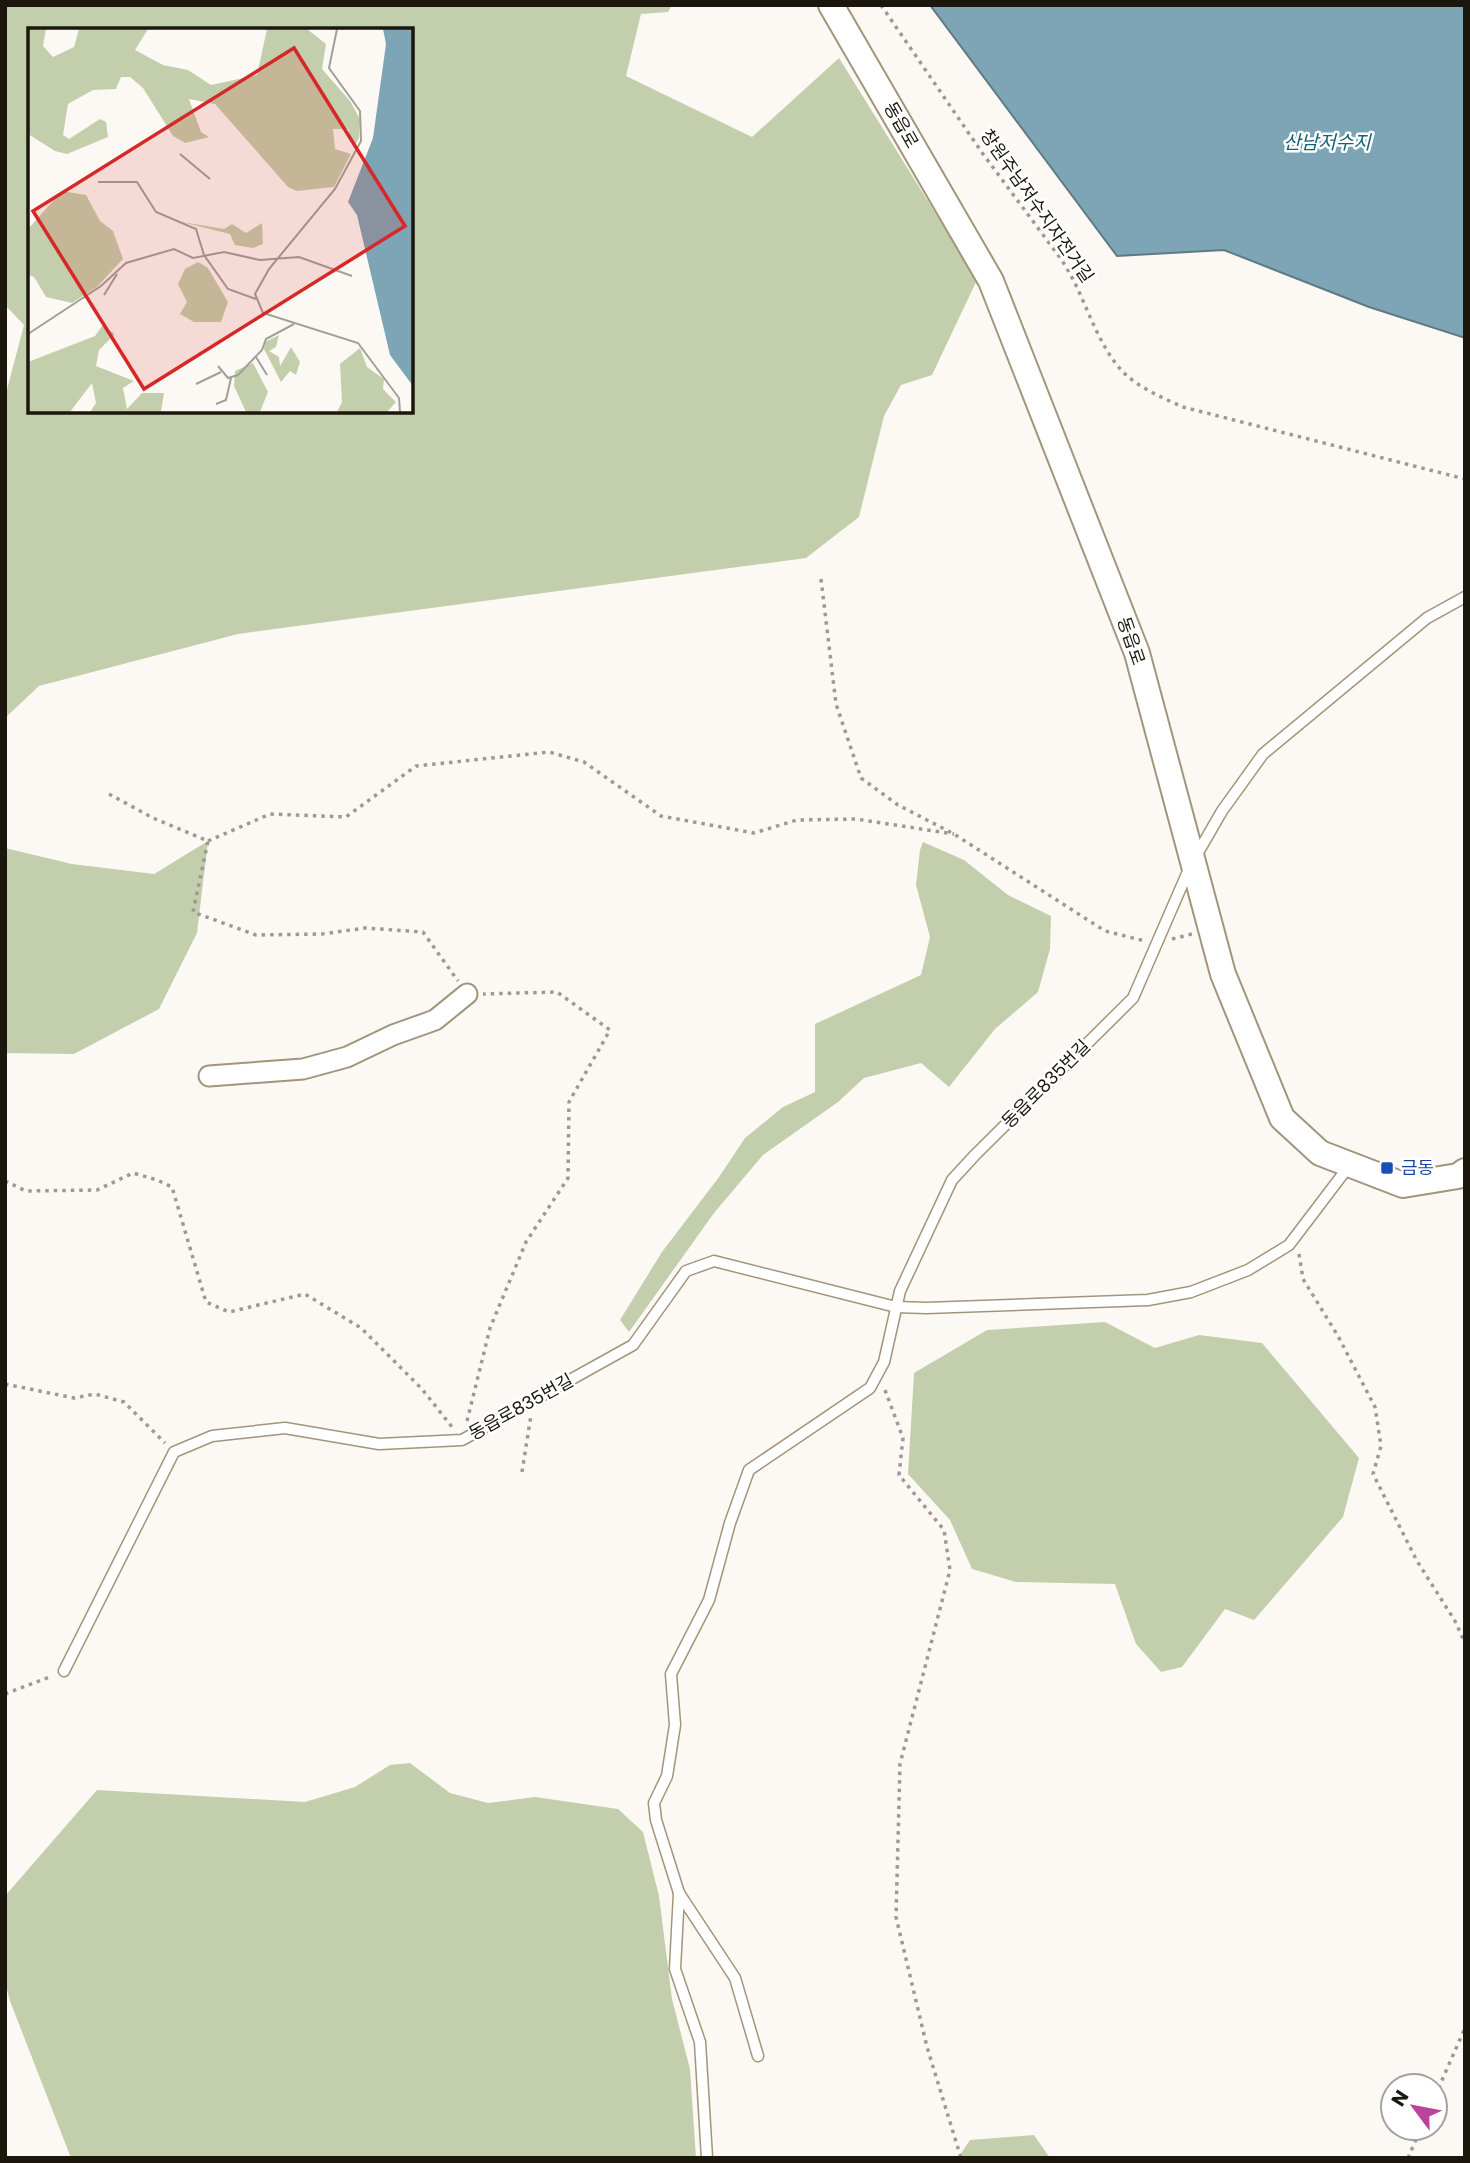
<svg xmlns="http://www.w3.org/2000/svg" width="1470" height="2163" viewBox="0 0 1470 2163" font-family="Poppins,'Noto Sans KR',sans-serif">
  <rect width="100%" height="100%" fill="#fcf9f4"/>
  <!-- forest -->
  <g fill="#c3cfac" fill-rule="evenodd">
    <path d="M5 5H672L668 12 641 14 626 76 752 137 839 58 977 280 932 375 901 385 884 416 859 517 806 558 238 634 39 686 5 718V397L24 325 5 305ZM30 30H411V411H30Z"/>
    <path d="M208 841 197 933 159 1009 74 1054 5 1053V848L72 864 154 874Z"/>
    <path d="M923 842 964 860 1008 895 1051 916 1050 949 1038 992 995 1029 949 1087 921 1063 864 1078 838 1102 763 1155 714 1213 629 1332 620 1320 662 1252 719 1177 745 1138 783 1107 815 1092V1024L921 975 930 937 916 885 920 850Z"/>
    <path d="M1105 1322 1155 1348 1199 1335 1262 1343 1359 1458 1343 1517 1254 1620 1225 1609 1182 1667 1161 1672 1136 1644 1115 1584 1016 1582 972 1569 950 1520 908 1474 914 1373 987 1330Z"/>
    <path d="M410 1763 450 1793 488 1803 535 1797 618 1809 643 1832 659 1896 672 1999 690 2069 696 2158H71L10 2001 5 1982V1896L97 1790 305 1802 355 1787 390 1765Z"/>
    <path d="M1034 2135 1050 2158H958L970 2140Z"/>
  </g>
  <!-- water -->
  <path fill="#7da5b5" stroke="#607a83" stroke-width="2" d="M930 5H1465V338L1369 307 1224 250 1117 256Z"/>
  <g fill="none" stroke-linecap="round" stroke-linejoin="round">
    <!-- service casing -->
    <g stroke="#a3957b" stroke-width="13">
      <g id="service">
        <path d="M1196 856 1222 811 1263 754 1427 618 1465 597"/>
        <path d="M64 1671 174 1452 212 1436 285 1428 379 1444 462 1440 633 1345 686 1271 714 1261 896 1307 926 1308 1148 1300 1191 1292 1248 1270 1289 1245 1349 1166"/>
        <path d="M679 1893 735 1978 758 2056"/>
        <path d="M707 2158 700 2042 675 1969 679 1893 656 1820 654 1803 667 1776 675 1725 671 1674 709 1600 730 1523 749 1470 870 1388 884 1362 900 1291 952 1180 975 1155 1133 998 1189 869"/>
      </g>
    </g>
    <!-- minor casing -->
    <g stroke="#a3957b" stroke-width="23">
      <path id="minor" d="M209 1076 303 1069 347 1057 393 1035 435 1020 467 994"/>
    </g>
    <!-- tertiary casing -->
    <g stroke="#a3957b" stroke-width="28">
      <path id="tertiary" d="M831 5 991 281 1137 653 1223 974 1282 1118 1320 1153 1403 1185 1458 1176 1465 1171"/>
    </g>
    <!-- path -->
    <g stroke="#9e9a93" stroke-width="3.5" stroke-dasharray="3.5 5" stroke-linecap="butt">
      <path d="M881 5 983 154 1061 259C1085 294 1094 341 1123 372 1139 388 1163 398 1183 407L1465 479"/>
      <path d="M821 579 836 704 861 778 898 805 954 834 1105 931 1145 941"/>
      <path d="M109 794 153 818 208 841 193 912 256 935 322 934 365 928 423 932 458 981"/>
      <path d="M208 841 270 814 346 817 416 766 549 752 584 762 661 816 754 833 797 820 856 819 954 834"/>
      <path d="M1172 939 1192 934"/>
      <path d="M5 1181 26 1191 97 1190 133 1173 157 1180 172 1187 206 1302 229 1312 305 1294 361 1328 422 1389 452 1427"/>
      <path d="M1299 1254 1303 1279 1338 1336 1375 1407 1381 1446 1373 1474 1417 1561 1455 1621 1465 1643"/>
      <path d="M5 1384 74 1398 95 1394 124 1402 165 1443"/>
      <path d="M885 1390 903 1438 899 1475 944 1530 950 1570 900 1764 896 1917 927 2047 961 2158"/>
      <path d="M467 1421 490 1328 526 1242 568 1178 569 1102 610 1030 557 992 483 994"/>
      <path d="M522 1472 531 1415"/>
      <path d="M5 1694 52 1676"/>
      <path d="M1435 2096 1465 2028"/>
      <path d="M1408 2158 1421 2128"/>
    </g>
    <!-- service -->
    <use href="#service" stroke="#fff" stroke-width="10"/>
    <!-- minor -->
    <use href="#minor" stroke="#fff" stroke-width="19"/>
    <!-- tertiary -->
    <use href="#tertiary" stroke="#fff" stroke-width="24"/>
  </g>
  <!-- markers -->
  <rect fill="#1a4fb4" stroke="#fff" stroke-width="2.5" x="1380" y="1161" width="14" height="14" rx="3.5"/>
  <g text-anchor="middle" stroke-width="5" stroke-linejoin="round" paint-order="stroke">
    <!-- street labels -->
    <g font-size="18" fill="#1c170d" stroke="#fff">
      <text transform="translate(901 125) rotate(60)" y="6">동읍로</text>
      <text transform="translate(1037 206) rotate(55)" y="6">창원주남저수지자전거길</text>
      <text transform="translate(1131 641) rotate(71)" y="6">동읍로</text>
      <text transform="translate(1046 1084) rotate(-45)" y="6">동읍로835번길</text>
      <text transform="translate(521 1407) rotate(-29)" y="6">동읍로835번길</text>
    </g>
    <!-- transit labels -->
    <g font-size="18" fill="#164399" stroke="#fff" text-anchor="start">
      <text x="1401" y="1174">금동</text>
    </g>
    <!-- water labels -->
    <g font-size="19" font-style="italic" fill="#136078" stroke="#fff">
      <text x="1327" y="149">산남저수지</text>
    </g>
  </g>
  <!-- overview -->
  <g transform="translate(28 28)">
    <rect width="385" height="385" fill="#fcf9f4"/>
    <path d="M0 1H18L15 18 25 29 46 19 51 1H120L107 22 135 37 160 42 183 57 229 47 239 1H279L298 16 294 41 322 73 332 91 331 110 326 119 320 101H305L307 121 323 126 306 159 269 163 260 159 187 76 161 71 173 104 181 109 157 115 145 108 115 60 102 49H93L88 61 65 62 40 76 35 107 41 111 72 91 78 94 80 109 39 126 27 123 0 106ZM34 163 58 167 72 193 85 203 95 231 69 259 44 275 18 269 6 249 0 247V201ZM154 194 196 201 204 196 218 205 234 195 235 216 225 220 207 217 202 206ZM170 234 180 240 200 274 193 294H166L152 286 159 274 150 256 157 241ZM74 298 87 306 71 322 68 338 106 353 95 360 99 381 114 365H136L133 384H62L68 375 64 355 42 384H0V334L67 308ZM251 307 248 319 241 323 251 329 252 338 263 319 272 334 268 347 262 343 253 354 236 321 237 314ZM332 320 339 339 356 351 355 361 368 374 359 384H309L314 374 312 336ZM225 335 240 364 232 384H218L206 358 207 343Z" fill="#c3cfac"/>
    <path d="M355 1H385V358L362 327 329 187 320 174 345 110 358 16Z" fill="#7da5b5"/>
    <path fill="none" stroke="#a29f98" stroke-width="2" d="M309 1 301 40 332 83 333 113 307 161 241 241 227 266 235 285 330 315 371 370 372 384M152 126 182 151M70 154H109L128 184 168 201 176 227 200 261 228 271M76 267 89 246M0 306 73 258 98 235 146 221 165 230 196 224 232 232 271 229 324 248M228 329 239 347M190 338 200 350 210 347 234 322 238 311 266 296M168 356 193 344M188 376 198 372 203 350"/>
    <path fill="#d62828" fill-opacity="0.15" stroke="#d62828" stroke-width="3.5" d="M266 20 377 198 116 361 5 183Z"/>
    <rect width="385" height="385" fill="none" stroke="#1c170d" stroke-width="3.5"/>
  </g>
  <!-- border -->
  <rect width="1470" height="2163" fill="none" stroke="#1c170d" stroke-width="14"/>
  <!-- north arrow -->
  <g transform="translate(1414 2107) rotate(302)"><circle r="33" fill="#ffffff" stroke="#a4a29e" stroke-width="2"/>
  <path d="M0-5L12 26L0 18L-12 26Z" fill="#ba449c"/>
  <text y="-10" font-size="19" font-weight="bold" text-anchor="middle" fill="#1c170d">N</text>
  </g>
</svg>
